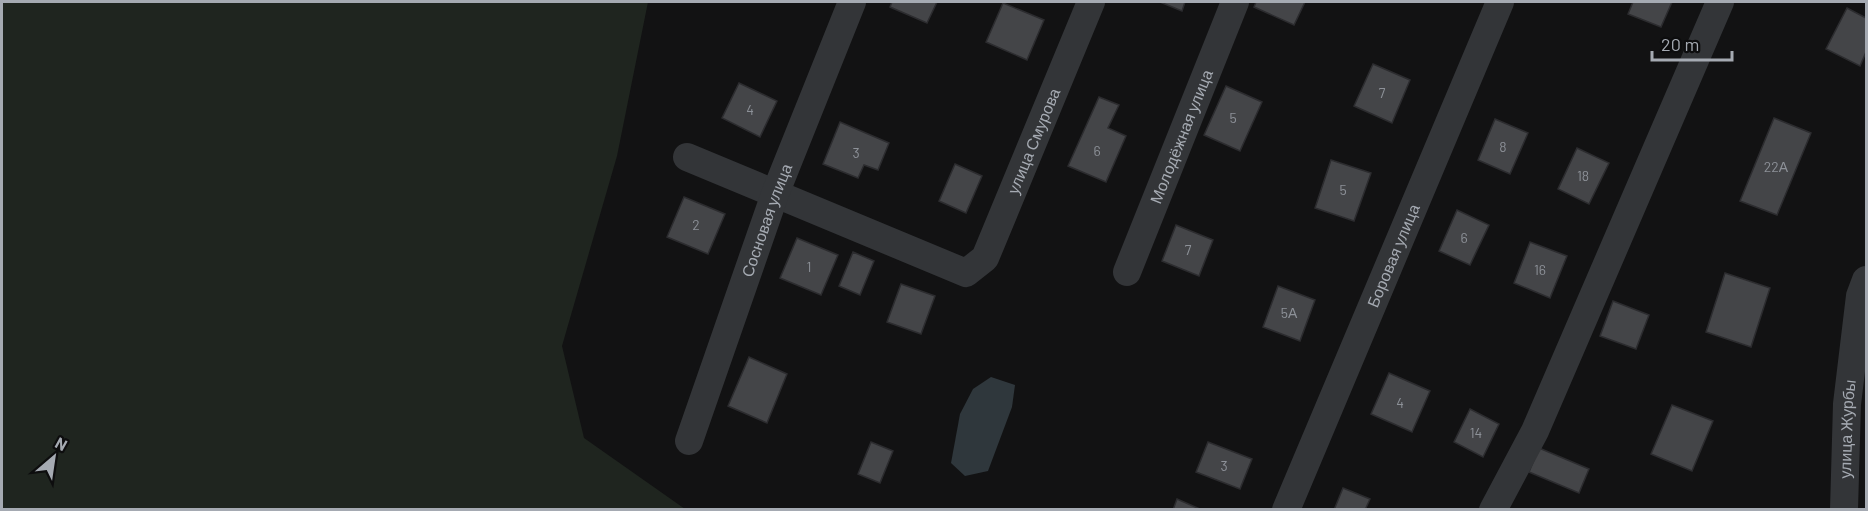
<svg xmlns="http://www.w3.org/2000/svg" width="1868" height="511" viewBox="0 0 1868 511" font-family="Barlow,sans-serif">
  <rect width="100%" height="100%" fill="#121213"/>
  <!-- green -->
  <path fill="#1f251f" d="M2 2H648L617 156 562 346 584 438 685 509H2Z"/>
  <!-- water -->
  <path fill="#2f373c" d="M991 377 1015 385 1012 407 988 471 965 476 951 463 960 414 973 389Z"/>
  <!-- building -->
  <g fill="#444548" stroke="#2c2c2f" stroke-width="1.5">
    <path d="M892 2H937L927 23 890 7Z"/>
    <path d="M1160 2H1185L1182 11Z"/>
    <path d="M1256 2H1305L1294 25 1254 7Z"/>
    <path d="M1633 2H1672L1661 27 1628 14Z"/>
    <path d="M1003 3 1044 20 1027 60 986 42Z"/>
    <path d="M1847 8 1866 18V52L1860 66 1826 49Z"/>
    <path d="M1373 64 1410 80 1392 123 1354 106Z"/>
    <path d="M739 83 777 101 760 137 722 118Z"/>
    <path d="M1226 86 1262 102 1240 151 1204 135Z"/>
    <path d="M1099 97 1119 105 1108 128 1126 136 1106 182 1068 166Z"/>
    <path d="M1774 118 1811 133 1777 215 1740 201Z"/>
    <path d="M1495 119 1528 133 1510 174 1478 160Z"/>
    <path d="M840 122 889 143 878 170 864 165 858 178 823 164Z"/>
    <path d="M1577 148 1609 163 1589 204 1558 189Z"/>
    <path d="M1331 160 1371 173 1354 221 1315 208Z"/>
    <path d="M955 164 982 176 966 213 939 201Z"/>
    <path d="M684 197 725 214 708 254 667 237Z"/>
    <path d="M1457 210 1489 225 1470 265 1439 251Z"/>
    <path d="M1176 225 1213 240 1199 276 1162 261Z"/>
    <path d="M797 238 838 255 821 295 780 278Z"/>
    <path d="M1530 242 1567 256 1550 298 1514 283Z"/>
    <path d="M853 252 874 261 860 295 839 286Z"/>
    <path d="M1725 273 1770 288 1751 347 1706 332Z"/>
    <path d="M901 284 935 296 921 334 887 322Z"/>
    <path d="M1278 286 1315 300 1300 341 1263 327Z"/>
    <path d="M1613 301 1649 315 1636 349 1600 336Z"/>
    <path d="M749 357 787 374 767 423 728 406Z"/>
    <path d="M1389 373 1430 391 1412 432 1371 414Z"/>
    <path d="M1672 405 1713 421 1692 471 1651 454Z"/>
    <path d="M1470 409 1499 424 1483 457 1454 442Z"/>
    <path d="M871 442 893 451 880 483 858 474Z"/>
    <path d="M1208 442 1252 459 1240 489 1196 472Z"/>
    <path d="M1539 448 1589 469 1579 493 1529 472Z"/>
    <path d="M1343 488 1370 499 1365 510H1334Z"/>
    <path d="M1177 499 1202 510H1173Z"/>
  </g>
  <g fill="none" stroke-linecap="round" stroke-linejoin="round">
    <!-- minor -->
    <g stroke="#333538" stroke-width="28">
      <path id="s1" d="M687 157 966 273 985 258 1091 2"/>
      <path id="s2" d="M1127 272 1235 2"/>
      <path id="s3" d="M689 441 775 194 852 2"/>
      <path id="s4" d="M1286 510 1500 2"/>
      <path d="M1493 510 1535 431 1720 2"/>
      <path id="s5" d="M1844 510 1847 404 1860 296 1866 280"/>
    </g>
  </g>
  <g text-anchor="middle" stroke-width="6" stroke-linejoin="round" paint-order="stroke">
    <!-- number labels -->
    <g font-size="14" fill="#8d9198">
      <text x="1382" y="98">7</text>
      <text x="750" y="115">4</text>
      <text x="1233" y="123">5</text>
      <text x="1503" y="152">8</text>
      <text x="1097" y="156">6</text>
      <text x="856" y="158">3</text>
      <text x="1776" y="172">22А</text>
      <text x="1583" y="181">18</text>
      <text x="1343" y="195">5</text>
      <text x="696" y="230">2</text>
      <text x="1464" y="243">6</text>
      <text x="1188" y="255">7</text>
      <text x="809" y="272">1</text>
      <text x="1540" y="275">16</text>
      <text x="1289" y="318">5А</text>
      <text x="1400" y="408">4</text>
      <text x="1476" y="438">14</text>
      <text x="1224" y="471">3</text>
    </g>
    <!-- street labels -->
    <g font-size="16" fill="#a5aab2" stroke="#0d0d0e">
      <text dy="6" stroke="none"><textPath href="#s2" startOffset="146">Молодёжная улица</textPath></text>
      <text dy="6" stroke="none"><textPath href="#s1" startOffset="453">улица Смурова</textPath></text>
      <text dy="6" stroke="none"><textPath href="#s3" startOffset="234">Сосновая улица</textPath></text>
      <text dy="6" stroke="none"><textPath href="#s4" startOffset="276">Боровая улица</textPath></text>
      <text dy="6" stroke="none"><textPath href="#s5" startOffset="81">улица Журбы</textPath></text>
    </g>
  </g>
  <!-- border -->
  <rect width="1868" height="511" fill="none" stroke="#a5aab2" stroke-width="6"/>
  <!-- north arrow -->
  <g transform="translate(54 457) rotate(29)" stroke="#0d0d0e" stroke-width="4.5" paint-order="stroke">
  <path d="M0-4.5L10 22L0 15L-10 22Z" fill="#a5aab2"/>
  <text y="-9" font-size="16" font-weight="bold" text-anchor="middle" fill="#a5aab2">N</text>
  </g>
  <!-- scale -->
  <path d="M1652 51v9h80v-9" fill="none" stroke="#a5aab2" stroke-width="3"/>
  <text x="1661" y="51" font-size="18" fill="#a5aab2" stroke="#0d0d0e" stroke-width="4.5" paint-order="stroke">20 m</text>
</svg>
